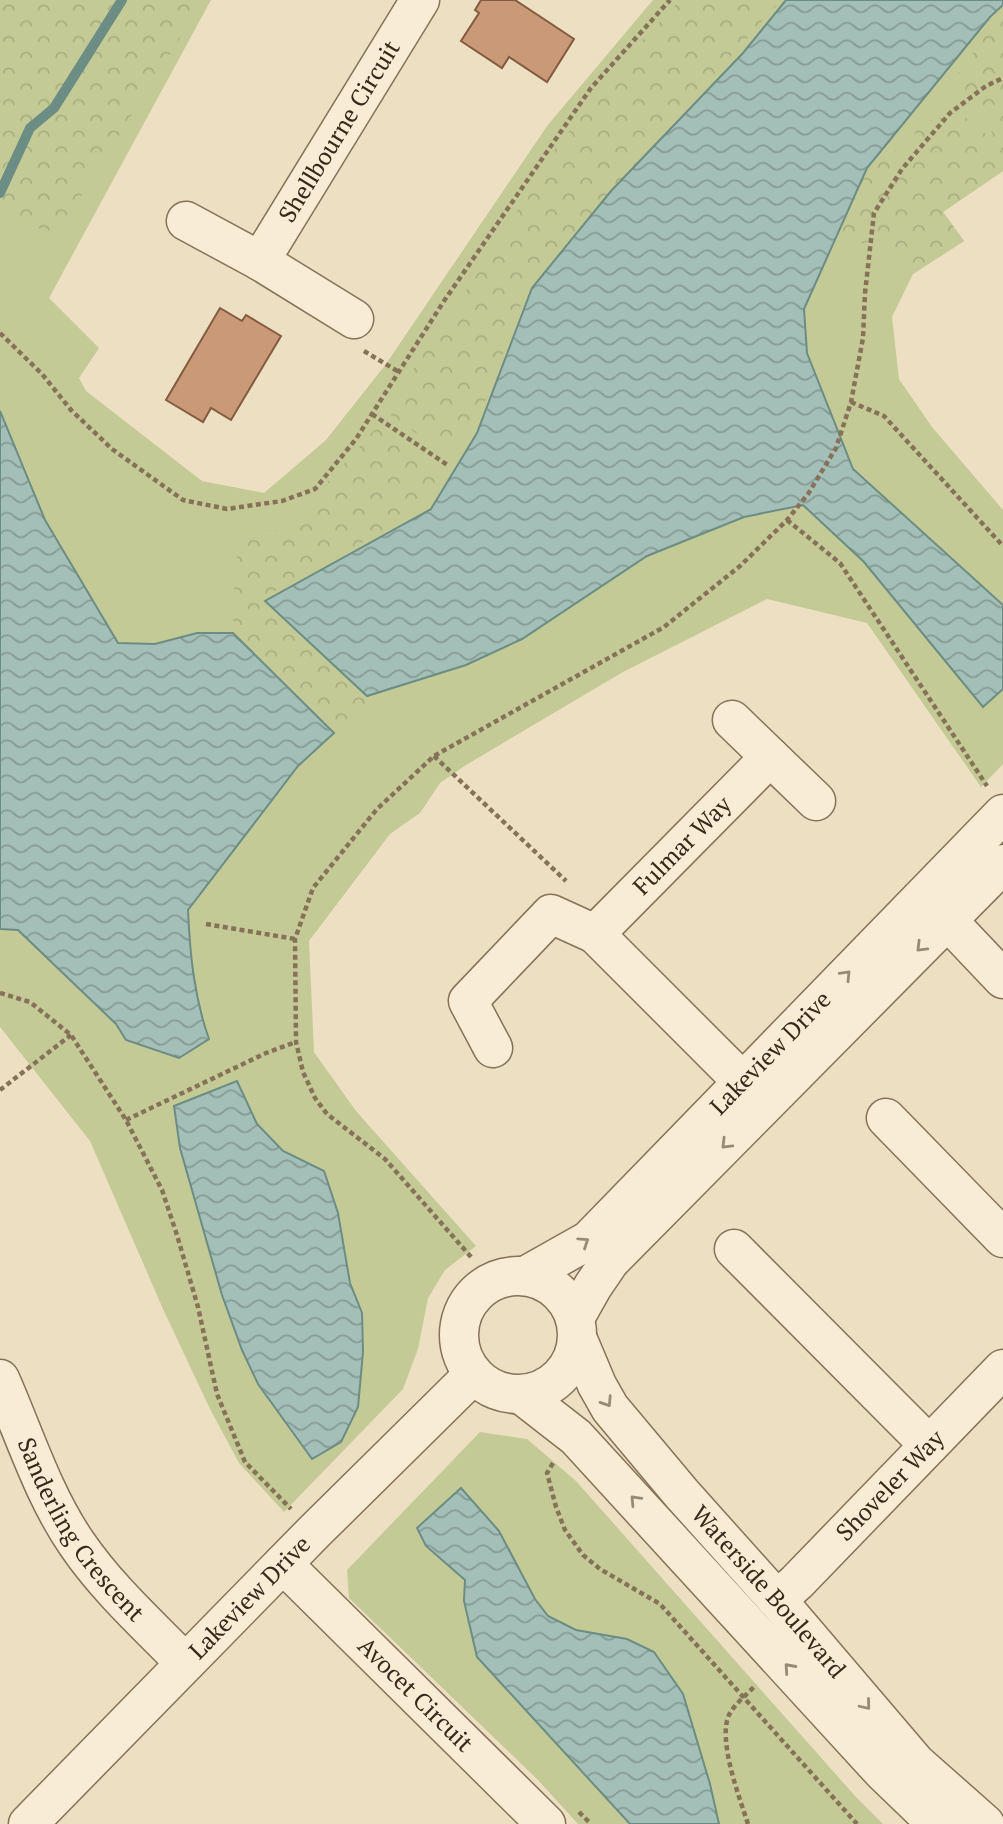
<svg xmlns="http://www.w3.org/2000/svg" width="1003" height="1824" viewBox="0 0 1003 1824" font-family="'PT Serif',serif">
  <defs>
    <pattern id="forest-crowns" width="20" height="18" patternUnits="userSpaceOnUse" patternTransform="scale(1.75)"><rect width="20" height="18" fill="#c4ca96"/><path d="M2 6a3 3 0 1 1 6 0M12 15a3 3 0 1 1 6 0" fill="none" stroke="#a9ae81"/></pattern>
    <pattern id="water-waves" width="16" height="10" patternUnits="userSpaceOnUse" patternTransform="scale(1.75)"><rect width="16" height="10" fill="#a4bfb7"/><path d="M0 5q4-4 8 0t8 0" fill="none" stroke="#869b94"/></pattern>
  </defs>
  <rect width="100%" height="100%" fill="#eddfc1"/>
  <!-- green -->
  <g fill="#c4ca96">
    <path d="M0 0H211L49 298 99 348 79 378 86 391 202 481 264 493 326 440 386 364 547 126 653 0H1003V171L943 212 964 241 913 274 892 317 899 379 932 427 1003 510V764L981 787 867 623 767 599 623 672 466 765 440 783 420 813 390 834 309 941 314 1052 356 1111 476 1246 445 1270 428 1298 418 1349 403 1389 284 1512 239 1463 210 1409 163 1309 90 1141 0 1027Z"/>
    <path d="M480 1432 527 1439 576 1481 856 1797 883 1824H578L537 1779 349 1598 347 1570Z"/>
  </g>
  <!-- forest -->
  <g fill="url(#forest-crowns)">
    <path d="M0 0H204L58 233 14 222 0 215Z"/>
    <path d="M680 0H781L529 284 480 414 452 459 385 411 486 261 555 149 635 48Z"/>
    <path d="M1003 12V171L943 212 964 241 913 274 882 236 853 247 838 226 853 176 885 146 908 157 918 124 961 112 980 133 993 134 956 77Z"/>
    <path d="M378 426 442 475 435 493 409 516 266 596 372 700 339 731 233 630 235 563 246 530H285Z"/>
  </g>
  <!-- water -->
  <g fill="url(#water-waves)" stroke="#6b8d84" stroke-width="2">
    <path d="M786 0H1003V5L990 17 867 168 804 309 807 353 853 469 1003 605V689L983 707 864 562 803 505 744 517 647 556 522 639 466 665 367 696 265 601 431 509 477 433 532 288 611 191 743 53Z"/>
    <path d="M0 411 45 520 118 643 155 644 197 633H233L334 733 298 766 188 910C190 954 194 997 209 1039L179 1058 126 1040 116 1024 18 930 0 929Z"/>
    <path d="M237 1081 257 1124 283 1151 324 1171 338 1213 350 1283 362 1313 363 1352 358 1407 341 1442 312 1459 258 1384 242 1350 222 1295 180 1148 174 1106Z"/>
    <path d="M461 1488 499 1531 535 1599 548 1616 576 1630 627 1639 654 1652 683 1694 710 1784 719 1824H630L477 1657 464 1601 465 1580 426 1546 417 1528Z"/>
  </g>
  <g fill="none" stroke-linecap="round" stroke-linejoin="round">
    <!-- stream -->
    <path stroke="#6b8d84" stroke-width="10" d="M0 193 30 128 54 108 122 0"/>
  </g>
  <!-- building -->
  <g fill="#ca9a78" stroke="#845a40" stroke-width="2">
    <path d="M481 0H515L574 39 547 82 509 57 502 68 461 41 479 13 475 10Z"/>
    <path d="M220 308 242 321 246 315 281 336 231 420 211 408 203 422 166 400Z"/>
  </g>
  <g fill="none" stroke-linecap="round" stroke-linejoin="round">
    <!-- minor casing -->
    <g stroke="#867159" stroke-width="41">
      <g id="minor">
        <path d="M186 221 260 261 354 319"/>
        <path id="s1" d="M260 261 420 0"/>
        <path d="M732 720 816 801"/>
        <path d="M930 902 1003 979"/>
        <path d="M493 1048 468 1001 551 914 595 934"/>
        <path id="s2" d="M761 1100 595 934 770 757"/>
        <path d="M886 1118 1003 1238"/>
        <path d="M734 1249 929 1445"/>
        <circle cx="518" cy="1335" r="59"/>
        <path id="s3" d="M525 1276 589 1240 1003 814"/>
        <path d="M575 1318 593 1286 610 1261 1003 864"/>
        <path id="s4" d="M578 1340 597 1385 610 1408 682 1494 777 1600 916 1763 985 1824"/>
        <path id="s5" d="M0 1379C24 1433 43 1495 77 1544 107 1588 148 1625 185 1663"/>
        <path d="M522 1395 576 1437 882 1771 937 1824"/>
        <path id="s6" d="M283 1564 546 1824"/>
        <path id="s7" d="M777 1600 797 1582 1003 1369"/>
        <path id="s8" d="M28 1824 315 1531 473 1375"/>
      </g>
    </g>
    <!-- path -->
    <g stroke="#867159" stroke-width="4.5" stroke-dasharray="5 3.5" stroke-linecap="butt">
      <path d="M0 333 42 374 71 410 112 449 183 500 227 509 282 501 315 489 356 439 444 301 591 88 670 0"/>
      <path d="M364 351 399 372"/>
      <path d="M851 402 884 416 1003 546"/>
      <path d="M372 414 449 466"/>
      <path d="M787 520 840 563 987 786"/>
      <path d="M434 756 566 881"/>
      <path d="M206 924 295 939"/>
      <path d="M0 993 30 1002 71 1035 126 1120 162 1190 177 1235 198 1307 217 1394 245 1462 291 1509"/>
      <path d="M0 1090 71 1035"/>
      <path d="M126 1120 266 1053 296 1042"/>
      <path d="M471 1257 385 1159 327 1114 315 1098 303 1072 296 1042 295 939 313 888 377 809 434 756 664 627 740 566 787 520 808 494 836 448 851 402 863 338 865 293 874 213 902 169 950 113 986 86 1003 78"/>
      <path d="M553 1463 547 1473 556 1507 565 1530 583 1555 600 1569 660 1604 857 1824"/>
      <path d="M579 1812 591 1824"/>
      <path d="M748 1824C740 1799 716 1737 730 1713 736 1703 747 1694 756 1685"/>
    </g>
    <!-- minor -->
    <use href="#minor" stroke="#f8edd4" stroke-width="38"/>
  </g>
  <!-- one-way arrows -->
  <defs><path id="oneway-chevron" d="M-2-3.5L2.5 0L-2 3.5" fill="none" stroke-width="1.6" stroke-linecap="round" stroke-linejoin="round" transform="scale(1.75)"/></defs>
  <g stroke="#978b78">
    <use href="#oneway-chevron" transform="translate(921 947) rotate(135)"/>
    <use href="#oneway-chevron" transform="translate(846 975) rotate(-46)"/>
    <use href="#oneway-chevron" transform="translate(726 1144) rotate(135)"/>
    <use href="#oneway-chevron" transform="translate(584 1242) rotate(-34)"/>
    <use href="#oneway-chevron" transform="translate(607 1402) rotate(57)"/>
    <use href="#oneway-chevron" transform="translate(635 1500) rotate(-133)"/>
    <use href="#oneway-chevron" transform="translate(789 1668) rotate(-132)"/>
    <use href="#oneway-chevron" transform="translate(866 1705) rotate(50)"/>
  </g>
  <g text-anchor="middle" stroke-width="7" stroke-linejoin="round" paint-order="stroke">
    <!-- street labels -->
    <g font-size="24" fill="#36291d" stroke="#f4ead1">
      <text dy="8" stroke="none"><textPath href="#s1" startOffset="152">Shellbourne Circuit</textPath></text>
      <text dy="8" stroke="none"><textPath href="#s2" startOffset="359">Fulmar Way</textPath></text>
      <text dy="8" stroke="none"><textPath href="#s3" startOffset="334">Lakeview Drive</textPath></text>
      <text dy="8" stroke="none"><textPath href="#s7" startOffset="161">Shoveler Way</textPath></text>
      <text dy="8" stroke="none"><textPath href="#s5" startOffset="172">Sanderling Crescent</textPath></text>
      <text dy="8" stroke="none"><textPath href="#s4" startOffset="318">Waterside Boulevard</textPath></text>
      <text dy="8" stroke="none"><textPath href="#s8" startOffset="317">Lakeview Drive</textPath></text>
      <text dy="8" stroke="none"><textPath href="#s6" startOffset="186">Avocet Circuit</textPath></text>
    </g>
  </g>
</svg>
